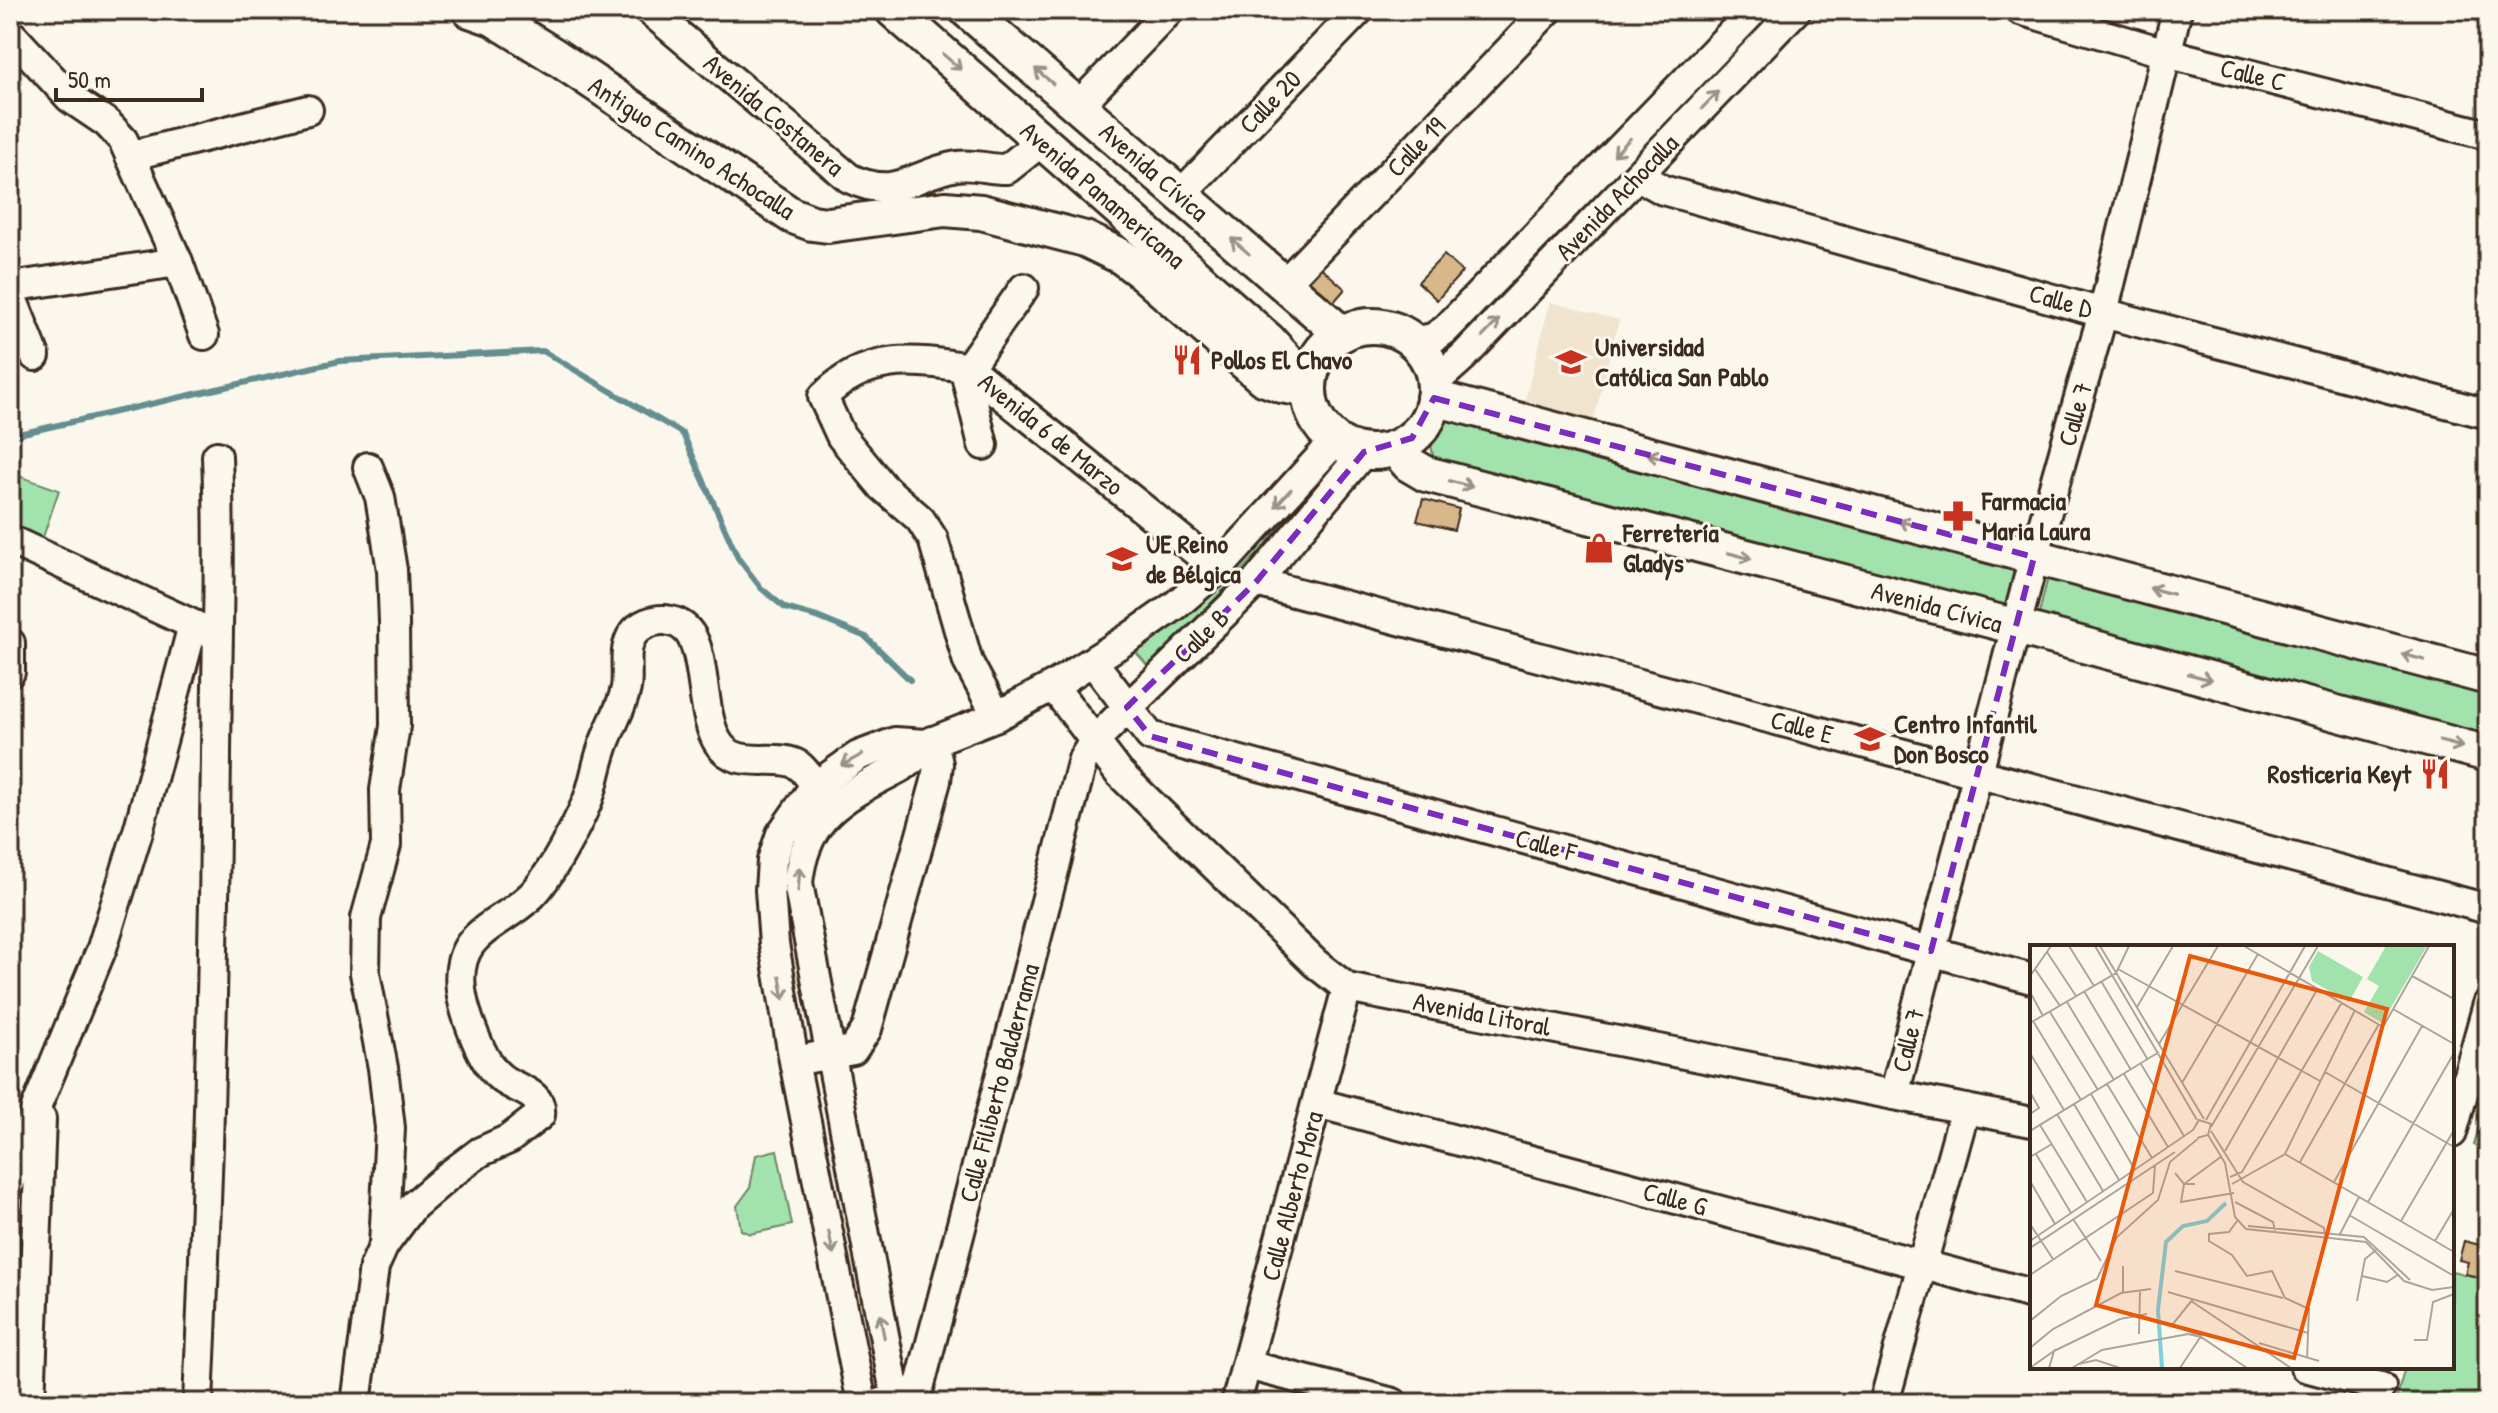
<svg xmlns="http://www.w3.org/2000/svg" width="2498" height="1413" viewBox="0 0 2498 1413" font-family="'Patrick Hand',sans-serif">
  <rect width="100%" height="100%" fill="#fbf7ec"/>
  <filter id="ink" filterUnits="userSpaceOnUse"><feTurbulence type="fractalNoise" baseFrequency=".0125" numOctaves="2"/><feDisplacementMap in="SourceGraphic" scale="16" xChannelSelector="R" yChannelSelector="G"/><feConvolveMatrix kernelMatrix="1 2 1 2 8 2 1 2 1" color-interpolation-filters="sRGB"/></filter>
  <g filter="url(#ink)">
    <!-- built -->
    <path fill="#f0e4cf" d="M1550 302 1619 320 1593 423 1524 404Z"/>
    <!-- green -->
    <g fill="#a2e3ad" stroke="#6e8666" stroke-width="2">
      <path d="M1458 416 2021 567 2011 612 1433 456 1431 443 1441 422Z"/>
      <path d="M10 473 59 490 41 543 10 532Z"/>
      <path d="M1312 488 1317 492 1151 666 1147 665 1133 649 1188 613Z"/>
      <path d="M2049 573 2488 691V739L2038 618Z"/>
      <path d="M2488 1091V1149L2474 1145Z"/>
      <path d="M777 1150 792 1225 750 1234 741 1230 737 1206 750 1188 756 1155Z"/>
      <path d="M2452 1271 2488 1280V1403L2396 1401 2405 1367H2452Z"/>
    </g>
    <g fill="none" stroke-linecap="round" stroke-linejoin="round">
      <!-- stream -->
      <path stroke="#638d8f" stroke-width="6" d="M10 436 340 361 543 351 683 434 738 558 761 588 785 608 817 617 866 637 910 680"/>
    </g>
    <!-- building -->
    <g fill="#d8b78b" stroke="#3b2a1e" stroke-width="2">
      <path d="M1444 255 1462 272 1437 300 1418 282Z"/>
      <path d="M1316 263 1345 289 1332 304 1301 279Z"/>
      <path d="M1423 499 1459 509 1454 530 1417 521Z"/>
      <path d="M2464 1241 2488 1247V1279L2465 1274 2468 1262 2459 1260Z"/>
    </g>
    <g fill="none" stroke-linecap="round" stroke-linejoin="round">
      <!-- minor casing -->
      <g stroke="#3b2a1e" stroke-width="34">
        <g id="minor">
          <path d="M649 10 849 178C898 202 913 173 957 166 974 163 991 170 1007 169L1042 141"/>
          <path d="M2020 10 2166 53 2488 135"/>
          <path d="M10 33 70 98 107 123 123 140 178 262 204 335"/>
          <path d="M1078 106 1170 10"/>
          <path d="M130 156 308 110"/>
          <path d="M1640 173 1649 182 1663 190 2103 313 2488 414"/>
          <path d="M1180 195 1359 10"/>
          <path d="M1284 284 1548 10"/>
          <path d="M10 287 178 262"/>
          <path d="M10 293 35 356"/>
          <path d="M1414 342 1433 338 1445 330 1754 10"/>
          <path d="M1435 382 1464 356 1796 10"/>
          <path d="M983 445 967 379 968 368 1024 288"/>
          <path d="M368 467 380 497 392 570 394 622 395 726 385 790 386 845 366 918 365 973 383 1068 390 1128 384 1245"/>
          <path d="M10 540 209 632"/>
          <path d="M1256 582 2488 909"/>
          <path d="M10 643V672"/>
          <path d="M1093 662 1150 736 2032 979"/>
          <path d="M1053 686 1119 773 1315 963 1347 988 2032 1122"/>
          <path d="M997 716 968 662 933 539 920 519 883 487 841 436 823 397C865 354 913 358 968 368L1218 569"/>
          <path d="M810 1058 853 1050 867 1029 936 781 938 764 933 741"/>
          <path d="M1894 1095 2034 557 2103 313 2177 10"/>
          <path d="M1317 1103 2032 1294"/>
          <path d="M2452 1133 2488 1004"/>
          <path d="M10 1182 38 1103 102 948 139 828 193 625"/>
          <path d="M1247 1365 1393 1403"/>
          <path d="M2305 1367 2381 1387"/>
          <path d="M30 1403 41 1119"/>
          <path d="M198 1403C208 1187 214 970 216 754 217 655 221 555 217 456"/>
          <path d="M356 1403 374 1267 384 1245 413 1206 448 1176 480 1152 509 1139 540 1115C543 1091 515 1090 500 1077 482 1063 464 1013 461 990 454 931 498 928 532 895 550 877 576 827 587 802 594 785 596 767 602 750 608 729 622 709 626 688 629 670 622 650 633 634 639 625 654 619 665 620 674 621 684 625 690 634 705 655 701 709 716 739 734 774 776 751 798 765 805 769 824 797 833 806"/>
          <path d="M862 1403 794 1061 774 944 770 890 772 861 781 834 814 787 858 756 895 742 926 744 997 716 1053 686 1132 636 1176 605 1218 569 1335 441"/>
          <path d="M881 1403 910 1394 920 1385 1083 759 1094 741 1256 582 1364 452"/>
          <path d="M897 1403 798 883C804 825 833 802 882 777 900 768 915 761 926 744"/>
          <path d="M1236 1403 1347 988"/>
          <path d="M1884 1403 1965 1109"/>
        </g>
      </g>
      <!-- major casing -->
      <g stroke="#3b2a1e" stroke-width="40">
        <g id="major">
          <path d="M470 10 493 18 556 57 791 215 812 223 828 225 945 209 981 212 1085 239 1122 257 1142 272 1263 378 1282 385 1309 390"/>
          <path d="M893 10 1268 340 1309 385"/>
          <path d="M967 10 1342 334"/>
          <circle cx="1372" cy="389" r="63"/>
          <path d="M1434 398 2488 677"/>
          <path d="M1395 448 1409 464 1426 474 2017 627 2488 754"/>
        </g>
      </g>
      <!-- minor -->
      <use href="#minor" stroke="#fbf7ec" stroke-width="28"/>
      <!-- major -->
      <use href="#major" stroke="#fbf7ec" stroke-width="34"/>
    </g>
    <!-- one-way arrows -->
    <defs><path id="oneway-shaft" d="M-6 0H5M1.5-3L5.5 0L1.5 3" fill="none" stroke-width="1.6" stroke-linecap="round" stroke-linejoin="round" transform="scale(2)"/></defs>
    <g stroke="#9b9085">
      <use href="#oneway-shaft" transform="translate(952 62) rotate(41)"/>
      <use href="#oneway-shaft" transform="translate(1044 76) rotate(-139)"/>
      <use href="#oneway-shaft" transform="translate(1710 100) rotate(-46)"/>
      <use href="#oneway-shaft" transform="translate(1622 147) rotate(134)"/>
      <use href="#oneway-shaft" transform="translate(1240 246) rotate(-139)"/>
      <use href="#oneway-shaft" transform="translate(1491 328) rotate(-46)"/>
      <use href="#oneway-shaft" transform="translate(1659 457) rotate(-165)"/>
      <use href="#oneway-shaft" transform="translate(1461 484) rotate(15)"/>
      <use href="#oneway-shaft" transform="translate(1283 498) rotate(132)"/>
      <use href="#oneway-shaft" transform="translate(1910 524) rotate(-165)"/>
      <use href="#oneway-shaft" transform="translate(1740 556) rotate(15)"/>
      <use href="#oneway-shaft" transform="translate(2161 591) rotate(-165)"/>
      <use href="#oneway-shaft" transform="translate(2413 657) rotate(-165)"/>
      <use href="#oneway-shaft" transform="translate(2200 677) rotate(15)"/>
      <use href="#oneway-shaft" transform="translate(2451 744) rotate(15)"/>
      <use href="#oneway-shaft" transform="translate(852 760) rotate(151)"/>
      <use href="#oneway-shaft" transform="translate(799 879) rotate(-86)"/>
      <use href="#oneway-shaft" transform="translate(782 988) rotate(80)"/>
      <use href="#oneway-shaft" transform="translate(831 1243) rotate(79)"/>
      <use href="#oneway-shaft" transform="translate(882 1326) rotate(-101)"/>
    </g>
  </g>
  <!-- marked area -->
  <path fill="none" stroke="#7b2cbf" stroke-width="6" stroke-dasharray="16 10" stroke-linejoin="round" d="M1434 398 2034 557 1931 951 1150 736 1127 707 1256 582 1364 452 1412 438Z"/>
  <!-- icons -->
  <defs>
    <g id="restaurant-bare" transform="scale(2.4)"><path d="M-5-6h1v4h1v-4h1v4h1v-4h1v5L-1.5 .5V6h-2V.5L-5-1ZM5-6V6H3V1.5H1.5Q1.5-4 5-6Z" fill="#c8321e" stroke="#fbf7ec" stroke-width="2.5" paint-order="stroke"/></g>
    <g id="university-bare" transform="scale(2.4)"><path d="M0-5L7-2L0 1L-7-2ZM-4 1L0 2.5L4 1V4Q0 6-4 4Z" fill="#c8321e" stroke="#fbf7ec" stroke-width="2.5" paint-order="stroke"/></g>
    <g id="pharmacy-bare" transform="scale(2.4)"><path d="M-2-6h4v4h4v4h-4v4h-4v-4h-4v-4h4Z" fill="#c8321e" stroke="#fbf7ec" stroke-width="2.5" paint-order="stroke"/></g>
    <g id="shop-bare" transform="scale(2.4)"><path d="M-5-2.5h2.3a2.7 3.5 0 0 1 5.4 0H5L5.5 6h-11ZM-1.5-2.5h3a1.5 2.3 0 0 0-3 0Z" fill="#c8321e" stroke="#fbf7ec" stroke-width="2.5" paint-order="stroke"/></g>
    <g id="school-bare" transform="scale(2.4)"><path d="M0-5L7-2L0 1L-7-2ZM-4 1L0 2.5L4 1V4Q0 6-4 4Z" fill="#c8321e" stroke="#fbf7ec" stroke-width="2.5" paint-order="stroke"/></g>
  </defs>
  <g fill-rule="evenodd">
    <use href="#restaurant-bare" x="1187" y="360"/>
    <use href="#university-bare" x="1571" y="362"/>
    <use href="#pharmacy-bare" x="1958" y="516"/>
    <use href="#shop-bare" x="1599" y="548"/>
    <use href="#school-bare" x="1122" y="559"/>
    <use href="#school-bare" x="1870" y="739"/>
    <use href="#restaurant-bare" x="2435" y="774"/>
  </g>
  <g text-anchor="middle" stroke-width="6" stroke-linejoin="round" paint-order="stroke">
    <!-- street labels -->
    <g font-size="26" fill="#3b2a1e" stroke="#fbf7ec">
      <text transform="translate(2253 75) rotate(14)" y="9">Calle C</text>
      <text transform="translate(1270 102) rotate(-46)" y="9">Calle 20</text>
      <text transform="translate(774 115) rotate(40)" y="9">Avenida Costanera</text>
      <text transform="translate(1416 147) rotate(-46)" y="9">Calle 19</text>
      <text transform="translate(692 148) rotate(33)" y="9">Antiguo Camino Achocalla</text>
      <text transform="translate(1154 172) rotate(41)" y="9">Avenida Cívica</text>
      <text transform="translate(1103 195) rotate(41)" y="9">Avenida Panamericana</text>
      <text transform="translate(1617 197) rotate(-46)" y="9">Avenida Achocalla</text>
      <text transform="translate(2061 301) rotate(16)" y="9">Calle D</text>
      <text transform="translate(2075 414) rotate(-74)" y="9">Calle 7</text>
      <text transform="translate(1051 434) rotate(39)" y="9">Avenida 6 de Marzo</text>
      <text transform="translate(1937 607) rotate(15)" y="9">Avenida Cívica</text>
      <text transform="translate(1201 636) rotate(-44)" y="9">Calle B</text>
      <text transform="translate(1802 727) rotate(15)" y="9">Calle E</text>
      <text transform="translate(1546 845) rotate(15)" y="9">Calle F</text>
      <text transform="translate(1482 1014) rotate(11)" y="9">Avenida Litoral</text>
      <text transform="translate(1908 1040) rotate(-76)" y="9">Calle 7</text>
      <text transform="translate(999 1083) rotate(-75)" y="9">Calle Filiberto Balderrama</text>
      <text transform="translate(1292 1196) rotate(-75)" y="9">Calle Alberto Mora</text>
      <text transform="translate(1675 1199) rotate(15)" y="9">Calle G</text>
    </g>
    <!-- poi labels -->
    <g font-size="26" font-weight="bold" fill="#3b2a1e" stroke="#fbf7ec" text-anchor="start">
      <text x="1595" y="356">Universidad<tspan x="1595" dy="30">Católica San Pablo</tspan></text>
      <text x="1211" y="369">Pollos El Chavo</text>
      <text x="1982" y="510">Farmacia<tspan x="1982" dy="30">Maria Laura</tspan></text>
      <text x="1623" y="542">Ferretería<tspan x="1623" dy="30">Gladys</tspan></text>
      <text x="1146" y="553">UE Reino<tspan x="1146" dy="30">de Bélgica</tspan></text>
      <text x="1894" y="733">Centro Infantil<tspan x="1894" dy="30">Don Bosco</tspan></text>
      <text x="2411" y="783" text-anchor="end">Rosticeria Keyt</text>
    </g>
  </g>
  <!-- overview -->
  <g transform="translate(2030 945)">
    <rect width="424" height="424" fill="#fbf7ec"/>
    <path d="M356 1H397L352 78 334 67 349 41 337 34ZM288 6 333 32 319 57 282 36 279 22Z" fill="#a2e3ad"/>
    <path fill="none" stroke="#7ecfda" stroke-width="4" d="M132 423 128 365 136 297 153 281 177 276 196 258"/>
    <path fill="none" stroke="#aea59a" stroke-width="2" d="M39 1 64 41M65 1 167 175M70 1 174 174M214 1 353 82 399 1M17 7 46 51M5 24 30 61M88 24 290 136M0 31 21 1M382 31 424 54M71 36 118 115M54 46 101 125M0 47 13 71M37 57 84 135M107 62 143 1M363 64 424 99M20 67 68 145M3 76 51 155M0 78 86 28 99 1M129 99 188 1M0 108 34 165M111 119 154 191M295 127 424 202M94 129 138 202M152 138 228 9M77 139 122 213M0 147 9 163 0 169M61 149 105 225M44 159 89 235M27 169 73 246M176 175 275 1M10 180 57 257M181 182 288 1M163 185 169 175 181 179 178 190 167 193M0 186 129 107M181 186 213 237 294 283 295 290M178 190 195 218 205 272 216 284 336 297 374 336 402 345 424 342M195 206 288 43M6 209 41 268M255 209 424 307M192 211 154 239 151 257 204 248M0 212 22 199M270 217 349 79M145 228 154 239H165M200 232 212 227 312 57M0 236 25 279M304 237 392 81M202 239 255 209 325 65M205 257 243 277 245 286M338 257 424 108M319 270 424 331M43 274 71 316M207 276 199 287 179 289V296L202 310 217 331 242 326 255 353 279 364 277 414M371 276 424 185M0 279 23 314M218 281 334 292 380 335M309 291 329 252M0 296 163 185M405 296 424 264M0 303 145 207M145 326 253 353M0 330 123 248 125 220M332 331 357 337 369 329M138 347 278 388M93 348V321M161 356 261 423M327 356 335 314 346 305M0 376 31 351 67 334 87 292 128 255 140 217 170 192M109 389 110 345M384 395H397L403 357 424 349M229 398 289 416M0 403 23 384 91 348 121 344M24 406 90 374 117 369M49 419 66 415 90 423M0 423 24 406 19 423M42 423 72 405 158 389 171 392 217 423M150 423 171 391 142 380 163 354"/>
    <path fill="#e8590c" fill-opacity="0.15" stroke="#e8590c" stroke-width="4" d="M160 11 357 64 264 413 66 360Z"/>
    <rect width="424" height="424" fill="none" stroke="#3b2a1e" stroke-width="4"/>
  </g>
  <!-- margin -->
  <rect width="2498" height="1413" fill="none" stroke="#fbf7ec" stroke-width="40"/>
  <rect x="20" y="20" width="2458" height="1373" fill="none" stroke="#3b2a1e" stroke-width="3" filter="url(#ink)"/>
  <!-- scale -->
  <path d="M56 88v12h146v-12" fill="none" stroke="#3b2a1e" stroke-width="4"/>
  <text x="68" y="88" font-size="24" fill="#3b2a1e" stroke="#fbf7ec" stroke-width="6" paint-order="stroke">50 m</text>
</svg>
